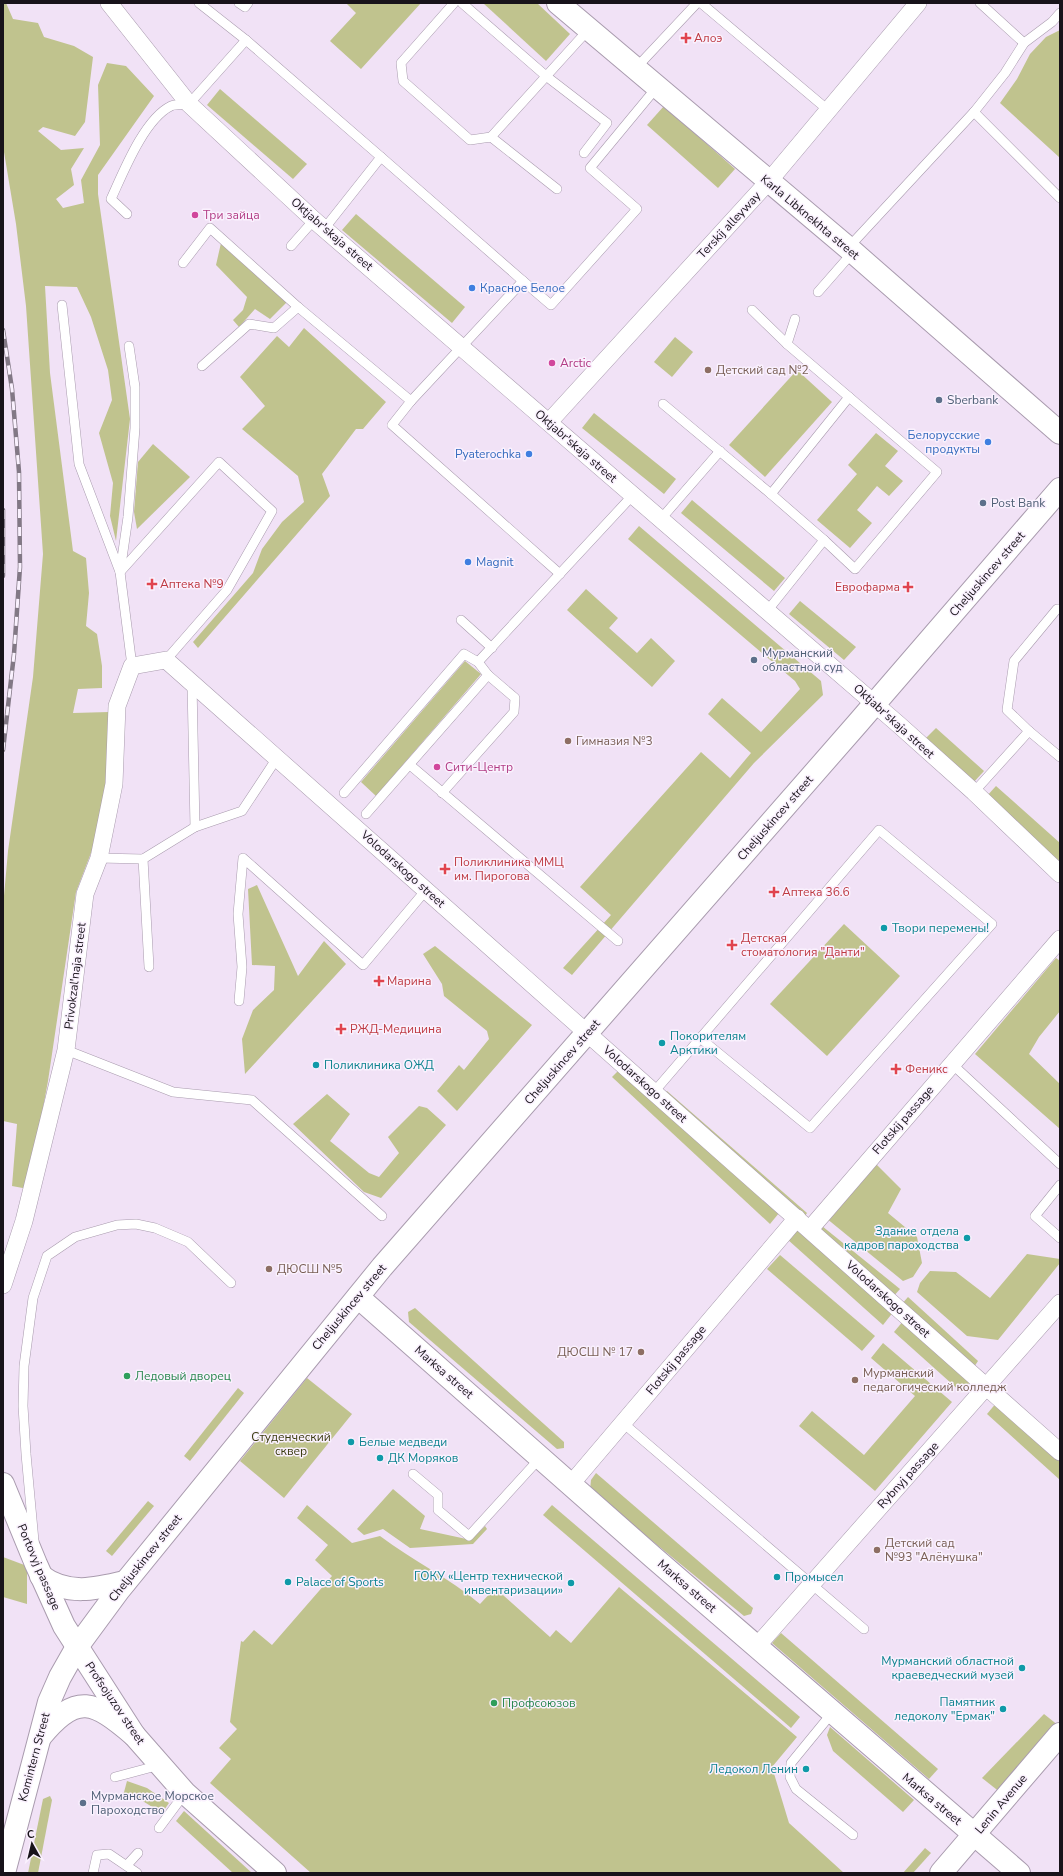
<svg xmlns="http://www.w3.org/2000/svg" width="1063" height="1876" viewBox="0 0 1063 1876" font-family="'Nunito Sans',sans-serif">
  <rect width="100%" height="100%" fill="#f1e2f6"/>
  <!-- green -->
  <g fill="#c0c38e">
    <path d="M3 3H6L13 19 38 23 44 37 74 46 93 57 85 122 75 136 43 127 38 131 61 150 84 148 71 169 74 185 56 199 63 208 84 203 81 180 100 145 98 85 107 63 126 66 154 96 98 175V194L130 419 116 541 110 516 113 483 99 433 112 400 108 370 91 317 77 287 45 286 50 373 73 551 86 558 89 593 86 626 97 634 102 666V688L78 689 73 713 109 712 106 784 94 845 76 892 48 1081 28 1189 12 1186 17 1124 3 1121V907L8 851 33 677 43 554 26 306 16 224 3 146Z"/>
    <path d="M346 3H421L361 69 330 41 356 13Z"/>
    <path d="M483 3H537L570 34 546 61Z"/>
    <path d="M1060 30V158L1000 103 1017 79 1030 54 1046 37Z"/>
    <path d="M220 89 307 164 293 179 207 105Z"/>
    <path d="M664 106 735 169 718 188 647 125Z"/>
    <path d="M356 214 465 307 452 323 342 230Z"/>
    <path d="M221 243 287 302 270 319 255 309 239 327 233 320 243 310 247 297 216 265Z"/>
    <path d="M304 328 386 402 363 429H356L322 474 330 496 198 648 193 642 253 573 262 549 282 522 304 502 298 476 242 429 265 406 240 377 277 336 289 347Z"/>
    <path d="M675 337 693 352 672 377 654 362Z"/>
    <path d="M797 370 832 402 765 477 729 445Z"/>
    <path d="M594 413 676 479 664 494 582 428Z"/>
    <path d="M876 433 898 451 885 466 903 481 889 496 877 486 857 510 872 523 850 548 817 520 857 474 848 465Z"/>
    <path d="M153 444 190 477 137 529 134 512 138 462Z"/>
    <path d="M692 500 785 578 774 591 681 513Z"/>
    <path d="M639 526 821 681 823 695 754 763 572 975 563 968 611 915 580 887 701 752 730 778 751 753 708 714 722 698 761 732 800 689 795 681 628 539Z"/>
    <path d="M586 589 618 618 609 628 637 653 651 638 675 661 652 687 567 610Z"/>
    <path d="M800 601 856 647 844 660 789 614Z"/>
    <path d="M465 661 481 674 376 796 361 782Z"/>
    <path d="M936 728 984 771 973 783 925 739Z"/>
    <path d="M996 786 1060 843V862L986 797Z"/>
    <path d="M257 885 298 976 324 941 346 964 245 1074 242 1039 253 1010 274 990 275 966 252 965 248 889Z"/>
    <path d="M844 924 900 976 827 1056 770 1004Z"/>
    <path d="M435 946 532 1025 457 1111 437 1091 459 1065 464 1070 489 1039 487 1031 444 996 442 984 423 954Z"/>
    <path d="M1056 958 1060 961V1011L1039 1037 1029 1054 1060 1084V1129L975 1054Z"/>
    <path d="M621 1068 779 1213 770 1224 612 1077Z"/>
    <path d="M667 1091 807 1213 802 1220 664 1095Z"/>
    <path d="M327 1094 350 1114 330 1141 369 1173 379 1177 399 1153 388 1137 419 1106 427 1108 446 1125 381 1198 364 1192 293 1124Z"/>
    <path d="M874 1162 901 1189 888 1213 917 1237 922 1263 913 1277 903 1281 826 1218Z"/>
    <path d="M822 1226 900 1289 892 1298 814 1233Z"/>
    <path d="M797 1229 894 1311 883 1325 787 1239Z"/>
    <path d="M1027 1254 1060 1259V1263L998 1340 967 1336 917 1292 920 1283 930 1271 956 1272 990 1298Z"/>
    <path d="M780 1255 875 1336 862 1351 767 1269Z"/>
    <path d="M908 1297 978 1361 972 1370 901 1305Z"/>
    <path d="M415 1308 564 1442V1448L557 1449 409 1322 408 1312Z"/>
    <path d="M904 1320 970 1382 961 1392 894 1332Z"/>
    <path d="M883 1343 952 1402 875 1491 799 1426 812 1411 864 1455 915 1396 871 1358Z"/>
    <path d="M307 1378 352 1414 284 1498 240 1461Z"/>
    <path d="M238 1388 244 1393 190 1461 184 1456Z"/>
    <path d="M997 1402 1060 1459V1480L987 1414Z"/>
    <path d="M596 1473 753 1608 751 1614 744 1616 590 1490 591 1480Z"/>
    <path d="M393 1489 425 1516 420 1529 471 1540 485 1526 487 1529 473 1544 410 1548 383 1529 364 1535 357 1529Z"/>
    <path d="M148 1501 154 1506 112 1556 106 1551Z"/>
    <path d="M307 1505 352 1543 380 1536C413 1561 450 1578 480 1604L495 1588 550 1637 556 1630 571 1643 619 1587 797 1737 772 1767 789 1823 844 1873H311L210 1783 231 1759 219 1748 237 1729 230 1722 241 1641 243 1642 254 1630 272 1645 332 1576 315 1560 328 1545 297 1518Z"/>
    <path d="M552 1505 800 1717 791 1728 543 1515Z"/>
    <path d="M3 1557 27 1566V1604L3 1597Z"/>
    <path d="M781 1633 938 1769 929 1779 772 1643Z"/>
    <path d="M1044 1714 1059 1726 1001 1793 982 1778Z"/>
    <path d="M830 1727 914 1800 903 1812 833 1751 827 1735Z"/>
    <path d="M127 1781 147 1788 169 1803 162 1813 141 1800 123 1796Z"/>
    <path d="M50 1796 52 1800 38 1873H28L43 1799Z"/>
    <path d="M184 1811 252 1873H233L176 1821Z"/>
    <path d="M925 1848 931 1853 913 1873H903Z"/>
  </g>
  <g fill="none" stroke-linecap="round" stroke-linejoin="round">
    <!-- service casing -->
    <g stroke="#a99bae" stroke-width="10">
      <g id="service">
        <path d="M199 3 246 40 381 157"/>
        <path d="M239 3 245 7 248 3"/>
        <path d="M454 3 401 63 403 81 470 140 491 137 557 189"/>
        <path d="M462 3 546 76 607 123 584 153"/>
        <path d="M701 3 828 110"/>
        <path d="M980 3 1024 43"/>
        <path d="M636 68 697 3"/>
        <path d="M974 112 1060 198"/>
        <path d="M491 137 589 29"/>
        <path d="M127 214 111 199C123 173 144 119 171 106 175 104 184 105 189 104L246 40"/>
        <path d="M324 229 381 157 523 281"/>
        <path d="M291 246 314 220"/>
        <path d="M848 248 974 112 1005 73 1024 43 1052 22 1060 13"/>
        <path d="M183 263 210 228 298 307 411 401 523 281 551 305 637 209 590 168 657 87"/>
        <path d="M818 292 853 252"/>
        <path d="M62 305 79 464 120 572 219 462 272 511 227 590 166 660"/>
        <path d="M752 310 787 344 849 397 771 494 824 540 768 610"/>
        <path d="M787 344 795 319"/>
        <path d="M129 346 135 387V428L128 517 120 572 132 666"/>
        <path d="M202 366 249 324 274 328 298 307"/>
        <path d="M411 401 392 425 560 574"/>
        <path d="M663 404 771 494"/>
        <path d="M660 520 720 451"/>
        <path d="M824 540 855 569 937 472 849 397"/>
        <path d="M461 620 492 648"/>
        <path d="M478 662 633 495"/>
        <path d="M192 684 195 827"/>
        <path d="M1029 731 1060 757"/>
        <path d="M410 765 618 941"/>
        <path d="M974 792 1029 731 1007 710 1014 661 1057 609H1060"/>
        <path d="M344 793 464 654 478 662 488 675 366 814"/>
        <path d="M442 793 514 712 515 698 488 675"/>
        <path d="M99 858 143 859"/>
        <path d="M149 967 143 859 195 827 242 811 277 758"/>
        <path d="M239 1001 242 967 238 914 243 858 363 965 426 890"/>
        <path d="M66 1050 173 1092 252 1100 382 1216"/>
        <path d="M952 1064 1060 1164"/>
        <path d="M654 1092 879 830 992 924 810 1128 700 1038"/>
        <path d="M1060 1185 1035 1216 1060 1238"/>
        <path d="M623 1423 864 1629"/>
        <path d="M413 1474 438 1495V1510L469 1536 540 1458"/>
        <path d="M34 1541 26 1454 23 1406 24 1366 33 1298 47 1256 75 1237 117 1225 136 1224 155 1228 188 1242 231 1283"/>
        <path d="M832 1713 791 1763 790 1777 796 1789 853 1835"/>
        <path d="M115 1777 160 1765"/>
        <path d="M159 1828 185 1793"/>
        <path d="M127 1865 138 1853"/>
        <path d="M93 1873 97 1855 109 1854 137 1873"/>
      </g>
    </g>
    <!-- minor casing -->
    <g stroke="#a99bae" stroke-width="18">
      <g id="minor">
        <path d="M109 3 189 104 314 220 898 724 974 792 1060 874"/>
        <path d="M549 422 769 181 918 3"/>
        <path d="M810 1229 1060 939"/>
        <path d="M3 1285 24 1221 66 1050 85 894 99 858 114 784 117 706 132 666 166 660 1060 1452"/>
        <path d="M571 1484 797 1218"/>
        <path d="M757 1646 1060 1303"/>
      </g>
    </g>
    <!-- tertiary casing -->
    <g stroke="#a99bae" stroke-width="24">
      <g id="tertiary">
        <path d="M558 3 853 252 1060 433"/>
        <path d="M358 1297 654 1558 1019 1873"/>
        <path d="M3 1484 36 1564 64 1626 134 1735 185 1793 275 1873"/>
      </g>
    </g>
    <!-- primary casing -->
    <g stroke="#a99bae" stroke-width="24">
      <g id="primary">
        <path d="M41 1576C67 1596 96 1589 125 1582"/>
        <path d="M41 1736C77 1692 94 1701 134 1735"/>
        <path d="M4 1873 49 1702 60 1677 77 1647 119 1590 382 1267 858 723 1060 489"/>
        <path d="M941 1873 1060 1734"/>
      </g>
    </g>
    <!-- service -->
    <use href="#service" stroke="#fff" stroke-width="9"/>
    <!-- minor -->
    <use href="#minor" stroke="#fff" stroke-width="17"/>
    <!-- tertiary -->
    <use href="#tertiary" stroke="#fff" stroke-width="22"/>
    <!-- primary -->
    <use href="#primary" stroke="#fff" stroke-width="22"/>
    <!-- rail casing -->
    <g stroke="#827885" stroke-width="4.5">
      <g id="rail">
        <path d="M3 330 12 389 19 472 20 567 14 654 3 750"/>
        <path d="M3 510V576"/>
      </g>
    </g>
    <!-- rail -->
    <use href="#rail" stroke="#faf1fe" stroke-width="3" stroke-dasharray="9" stroke-linecap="butt"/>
  </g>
  <!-- markers -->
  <g fill="#e0444e" stroke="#faf1fe" stroke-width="1.5">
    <path d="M684 32h4v4h4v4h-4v4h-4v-4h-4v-4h4z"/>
    <path d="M150 578h4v4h4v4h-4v4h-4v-4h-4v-4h4z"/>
    <path d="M906 581h4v4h4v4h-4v4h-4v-4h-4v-4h4z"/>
    <path d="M443 863h4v4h4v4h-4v4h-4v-4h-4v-4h4z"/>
    <path d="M772 886h4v4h4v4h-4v4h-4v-4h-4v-4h4z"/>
    <path d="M730 939h4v4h4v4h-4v4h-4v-4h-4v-4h4z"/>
    <path d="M377 975h4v4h4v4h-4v4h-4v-4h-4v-4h4z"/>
    <path d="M339 1023h4v4h4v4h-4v4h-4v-4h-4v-4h4z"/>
    <path d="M894 1063h4v4h4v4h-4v4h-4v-4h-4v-4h4z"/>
  </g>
  <g fill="#d1479c" stroke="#faf1fe" stroke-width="1.5">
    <circle cx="195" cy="215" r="4"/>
    <circle cx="552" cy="363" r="4"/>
    <circle cx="437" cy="767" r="4"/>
  </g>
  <g fill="#3f7fe0" stroke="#faf1fe" stroke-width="1.5">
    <circle cx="472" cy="288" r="4"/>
    <circle cx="988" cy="442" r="4"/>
    <circle cx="529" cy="454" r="4"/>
    <circle cx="468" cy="562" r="4"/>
  </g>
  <g fill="#8d6e63" stroke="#faf1fe" stroke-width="1.5">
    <circle cx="708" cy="370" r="4"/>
    <circle cx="568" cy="741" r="4"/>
    <circle cx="269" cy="1269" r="4"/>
    <circle cx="641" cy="1352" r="4"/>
    <circle cx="855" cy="1380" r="4"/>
    <circle cx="877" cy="1550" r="4"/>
  </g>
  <g fill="#5c6f8a" stroke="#faf1fe" stroke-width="1.5">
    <circle cx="939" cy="400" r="4"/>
    <circle cx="983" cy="503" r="4"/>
    <circle cx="754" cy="660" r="4"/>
    <circle cx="83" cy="1803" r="4"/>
  </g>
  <g fill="#0f9aa8" stroke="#faf1fe" stroke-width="1.5">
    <circle cx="884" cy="928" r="4"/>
    <circle cx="662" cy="1043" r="4"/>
    <circle cx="316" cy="1065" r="4"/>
    <circle cx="967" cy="1238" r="4"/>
    <circle cx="351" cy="1442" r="4"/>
    <circle cx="380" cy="1458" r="4"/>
    <circle cx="777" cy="1577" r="4"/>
    <circle cx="288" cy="1582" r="4"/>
    <circle cx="571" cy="1583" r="4"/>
    <circle cx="1022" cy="1668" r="4"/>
    <circle cx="1003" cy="1709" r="4"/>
    <circle cx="806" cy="1769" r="4"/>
  </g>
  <g fill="#2e9e5b" stroke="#faf1fe" stroke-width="1.5">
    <circle cx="127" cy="1376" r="4"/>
    <circle cx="494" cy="1703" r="4"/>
  </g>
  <g text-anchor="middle" stroke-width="3" stroke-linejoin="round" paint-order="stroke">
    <!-- health labels -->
    <g font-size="12" fill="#be3a42" stroke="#faf1fe" text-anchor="start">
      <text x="694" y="42">Алоэ</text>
      <text x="160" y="588">Аптека №9</text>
      <text x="900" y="591" text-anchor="end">Еврофарма</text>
      <text x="454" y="866">Поликлиника ММЦ<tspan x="454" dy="14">им. Пирогова</tspan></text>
      <text x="782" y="896">Аптека 36.6</text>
      <text x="741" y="942">Детская<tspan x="741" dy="14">стоматология "Данти"</tspan></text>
      <text x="387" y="985">Марина</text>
      <text x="350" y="1033">РЖД-Медицина</text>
      <text x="905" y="1073">Феникс</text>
    </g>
    <!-- hotel labels -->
    <g font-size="12" fill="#b23c85" stroke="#faf1fe" text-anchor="start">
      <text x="203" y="219">Три зайца</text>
      <text x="560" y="367">Arctic</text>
      <text x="445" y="771">Сити-Центр</text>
    </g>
    <!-- street labels -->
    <g font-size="12" fill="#18131a" stroke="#faf1fe">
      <text transform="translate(810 217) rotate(40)" y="4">Karla Libknekhta street</text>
      <text transform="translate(729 225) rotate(-47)" y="4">Terskij alleyway</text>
      <text transform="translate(332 234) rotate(41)" y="4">Oktjabr'skaja street</text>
      <text transform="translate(576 446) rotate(41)" y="4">Oktjabr'skaja street</text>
      <text transform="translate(987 574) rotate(-49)" y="4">Cheljuskincev street</text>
      <text transform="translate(894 721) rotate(42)" y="4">Oktjabr'skaja street</text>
      <text transform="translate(775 818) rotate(-49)" y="4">Cheljuskincev street</text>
      <text transform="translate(403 869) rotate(42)" y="4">Volodarskogo street</text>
      <text transform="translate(75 976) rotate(-83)" y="4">Privokzal'naja street</text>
      <text transform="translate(562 1062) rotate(-49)" y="4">Cheljuskincev street</text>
      <text transform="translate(645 1084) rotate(42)" y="4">Volodarskogo street</text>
      <text transform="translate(903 1120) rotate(-49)" y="4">Flotskij passage</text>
      <text transform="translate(888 1299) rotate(42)" y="4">Volodarskogo street</text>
      <text transform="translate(349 1307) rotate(-50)" y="4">Cheljuskincev street</text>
      <text transform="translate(676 1360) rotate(-50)" y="4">Flotskij passage</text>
      <text transform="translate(444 1372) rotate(41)" y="4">Marksa street</text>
      <text transform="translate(908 1475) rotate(-48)" y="4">Rybnyj passage</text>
      <text transform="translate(145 1558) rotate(-51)" y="4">Cheljuskincev street</text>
      <text transform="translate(39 1567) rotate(67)" y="4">Portovyj passage</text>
      <text transform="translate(687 1586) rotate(41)" y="4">Marksa street</text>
      <text transform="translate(115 1703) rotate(56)" y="4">Profsojuzov street</text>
      <text transform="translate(34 1757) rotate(-75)" y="4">Komintern Street</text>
      <text transform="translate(932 1799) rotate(40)" y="4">Marksa street</text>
      <text transform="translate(1001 1804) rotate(-50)" y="4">Lenin Avenue</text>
    </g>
    <!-- shop labels -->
    <g font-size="12" fill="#366cbe" stroke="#faf1fe" text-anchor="start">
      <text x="480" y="292">Красное Белое</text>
      <text x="980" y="439" text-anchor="end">Белорусские<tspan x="980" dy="14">продукты</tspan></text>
      <text x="521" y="458" text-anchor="end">Pyaterochka</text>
      <text x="476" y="566">Magnit</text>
    </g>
    <!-- education labels -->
    <g font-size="12" fill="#785e54" stroke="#faf1fe" text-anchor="start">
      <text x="716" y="374">Детский сад №2</text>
      <text x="576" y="745">Гимназия №3</text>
      <text x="277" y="1273">ДЮСШ №5</text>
      <text x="633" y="1356" text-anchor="end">ДЮСШ № 17</text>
      <text x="863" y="1377">Мурманский<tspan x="863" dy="14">педагогический колледж</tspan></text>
      <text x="885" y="1547">Детский сад<tspan x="885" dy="14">№93 "Алёнушка"</tspan></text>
    </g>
    <!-- service labels -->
    <g font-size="12" fill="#4e5e75" stroke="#faf1fe" text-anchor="start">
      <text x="947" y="404">Sberbank</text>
      <text x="991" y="507">Post Bank</text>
      <text x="762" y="657">Мурманский<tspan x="762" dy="14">областной суд</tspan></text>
      <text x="91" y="1800">Мурманское Морское<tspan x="91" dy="14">Пароходство</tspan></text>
    </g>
    <!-- culture labels -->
    <g font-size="12" fill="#0d838f" stroke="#faf1fe" text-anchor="start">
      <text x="892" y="932">Твори перемены!</text>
      <text x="670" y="1040">Покорителям<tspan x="670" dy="14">Арктики</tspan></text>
      <text x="324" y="1069">Поликлиника ОЖД</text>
      <text x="959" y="1235" text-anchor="end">Здание отдела<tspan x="959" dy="14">кадров пароходства</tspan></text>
      <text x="359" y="1446">Белые медведи</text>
      <text x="388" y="1462">ДК Моряков</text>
      <text x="563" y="1580" text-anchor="end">ГОКУ «Центр технической<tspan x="563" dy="14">инвентаризации»</tspan></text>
      <text x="785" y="1581">Промысел</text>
      <text x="296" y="1586">Palace of Sports</text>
      <text x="1014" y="1665" text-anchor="end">Мурманский областной<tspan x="1014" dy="14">краеведческий музей</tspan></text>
      <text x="995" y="1706" text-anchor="end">Памятник<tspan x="995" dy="14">ледоколу "Ермак"</tspan></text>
      <text x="798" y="1773" text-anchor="end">Ледокол Ленин</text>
    </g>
    <!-- leisure labels -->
    <g font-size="12" fill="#27864d" stroke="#faf1fe" text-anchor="start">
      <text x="135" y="1380">Ледовый дворец</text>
      <text x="502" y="1707">Профсоюзов</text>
    </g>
    <!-- park labels -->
    <g font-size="12" fill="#393a0e" stroke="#faf1fe">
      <text x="291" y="1441">Студенческий<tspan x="291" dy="14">сквер</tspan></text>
    </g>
  </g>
  <!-- border -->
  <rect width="1063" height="1876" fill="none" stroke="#18131a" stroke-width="8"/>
  <!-- north arrow -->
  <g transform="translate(32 1844) rotate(352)" stroke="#faf1fe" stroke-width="3" paint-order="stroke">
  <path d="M0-3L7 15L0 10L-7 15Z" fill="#18131a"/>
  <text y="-6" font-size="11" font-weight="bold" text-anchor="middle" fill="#18131a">С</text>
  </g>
</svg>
